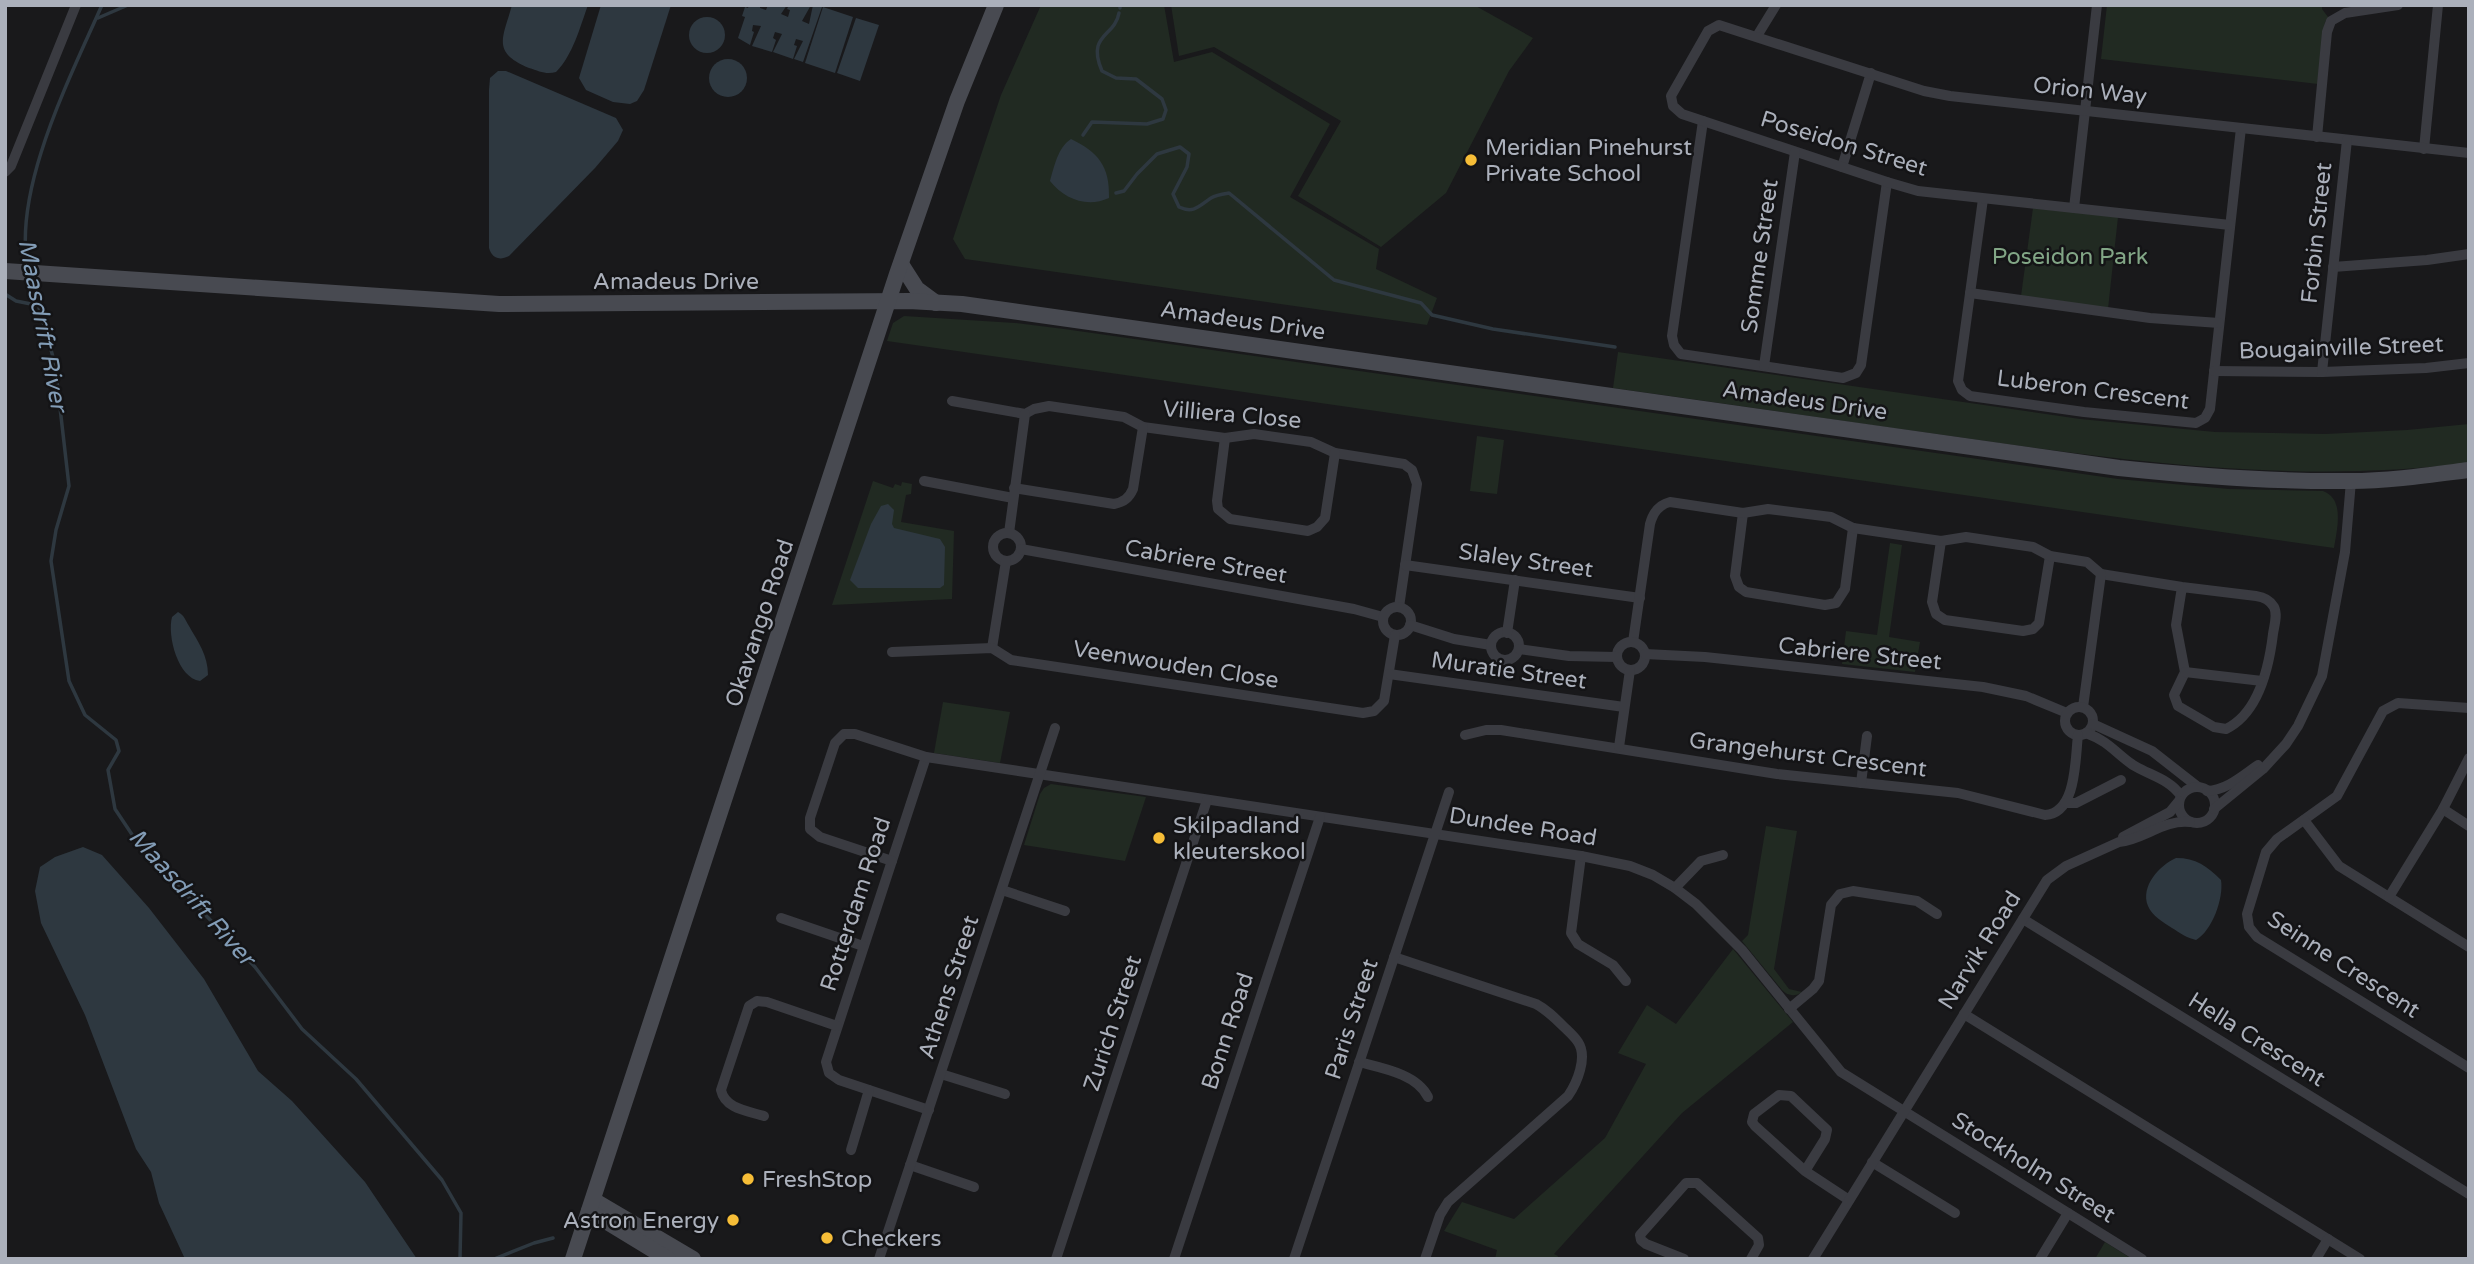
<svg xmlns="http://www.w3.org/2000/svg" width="2474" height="1264" viewBox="0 0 2474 1264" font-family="'Varela Round',sans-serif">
  <rect width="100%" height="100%" fill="#19191b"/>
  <!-- green -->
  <g fill="#212a22">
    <path d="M1041 5H1164L1174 62 1212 52 1330 124 1290 197 1379 249 1376 269 1437 298 1427 325 965 259 953 239 1001 95Z"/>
    <path d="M1171 5H1474L1533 38 1509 71 1446 193 1381 247 1298 196 1341 121 1214 47 1179 56Z"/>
    <path d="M2107 5H2322V9L2328 17 2325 22 2318 84 2101 59Z"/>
    <path d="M2033 208 2118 217 2108 309 2021 296Z"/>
    <path d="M904 316 1015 323 1064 329 2118 479 2229 489 2323 491C2345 499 2337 529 2334 548L887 341 893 323Z"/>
    <path d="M1618 352 2080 419 2215 432 2325 434 2407 430 2469 424V463C2295 484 2130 462 1958 437 1843 421 1728 404 1613 388Z"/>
    <path d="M1477 436 1504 440 1497 494 1470 491Z"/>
    <path d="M873 481 893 488 895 484 901 486 902 482 912 484 911 494 906 495 901 522 954 531 952 599 832 605Z"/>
    <path d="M1890 543 1902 545 1889 637 1920 642 1915 672 1842 664 1846 631 1877 635Z"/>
    <path d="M943 702 1010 712 1000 763 934 753Z"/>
    <path d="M1051 784 1146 797 1125 861 1024 845 1040 794 1044 788Z"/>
    <path d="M1766 826 1797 831 1774 969 1789 989 1802 992C1795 997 1788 996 1782 990L1742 941 1748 935Z"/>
    <path d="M1733 949 1793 1022 1682 1113 1554 1254 1558 1256 1557 1259H1495L1497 1250 1444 1231 1462 1202 1514 1219 1605 1138 1646 1064 1618 1053 1647 1005 1676 1024Z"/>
    <path d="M2105 1242 2132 1259H2095Z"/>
  </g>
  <!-- water -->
  <g fill="#2e3840">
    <path d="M512 5H588C580 27 573 55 556 72 546 75 539 71 529 68 491 52 503 38 512 5Z"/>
    <path d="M601 5H671L644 90 637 101 630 104 613 102 586 90 579 78Z"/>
    <path d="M749 5H760V8L766 10 768 5H787L781 14 788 17 790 10 787 9 789 5H811L802 21 809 24 813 5 822 7 803 62 794 59 803 41 796 39 794 45 797 46 793 59 773 52 782 34 775 32 773 38 776 40 772 52 752 46 761 26 753 25 752 31 754 32 750 45 738 38 745 17 742 16 745 7 748 8Z"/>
    <path d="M823 7 853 17 835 73 805 63Z"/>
    <circle cx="707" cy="35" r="18"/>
    <path d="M856 18 879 25 860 81 837 73Z"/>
    <circle cx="728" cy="78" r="19"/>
    <path d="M498 71H506L616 118 623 130 618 141 595 168 509 256C499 261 492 258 489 248V90L490 78Z"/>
    <path d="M1071 139C1098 152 1110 166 1109 198 1087 208 1064 199 1050 181 1054 167 1058 147 1071 139Z"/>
    <path d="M888 504 894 510 892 524 894 528 940 539 945 547 944 585 940 588H858L850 580 871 524 881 506Z"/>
    <path d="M178 612C185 616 185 620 189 626 198 642 208 655 208 675L200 681C178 678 167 636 172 617Z"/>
    <path d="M83 847 102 855 149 908 204 979 258 1071 292 1101 365 1182 417 1259H185L159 1203 151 1172 136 1149 85 1015 41 923 35 891 40 867 55 857Z"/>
    <path d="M2176 858C2196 858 2207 866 2221 880 2224 898 2212 931 2196 940 2187 938 2180 933 2172 928 2163 922 2152 916 2148 906 2140 886 2160 865 2176 858Z"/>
  </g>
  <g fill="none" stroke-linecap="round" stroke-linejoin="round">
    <!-- stream -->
    <g stroke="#2e3840" stroke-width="3.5">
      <path d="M1120 8V5"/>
      <path d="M98 18 128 5"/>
      <path d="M1083 135 1092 122 1147 124 1163 119 1166 110 1162 99 1136 79 1116 78 1102 71C1086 34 1115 37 1119 13"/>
      <path d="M1116 193 1124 191 1137 174 1157 154 1180 147 1189 154 1187 167 1173 194 1179 207C1194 214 1199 206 1211 198 1216 195 1223 194 1229 193L1334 280 1421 303 1432 315 1493 329 1615 347"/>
      <path d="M28 269C12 190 70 78 102 5"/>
      <path d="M30 276 55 364 69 486 56 530 51 561 69 681 85 715 116 740 119 751 108 770 115 809 139 845 255 967 302 1029 356 1079 442 1180 461 1213 460 1259"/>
      <path d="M5 294 16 301 36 305"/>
      <path d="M494 1259 534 1243 553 1238"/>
    </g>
    <!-- street -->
    <g stroke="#3a3b41" stroke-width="10">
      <path d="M1757 36 1776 5"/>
      <path d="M1703 121 1672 336 1674 345 1681 354 1843 378 1856 373 1861 365 1887 182"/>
      <path d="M2317 137 2327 32 2331 21 2345 13 2398 5"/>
      <path d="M2424 149 2438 5"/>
      <path d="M1842 167 1871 73"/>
      <path d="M5 172 11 166 76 5"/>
      <path d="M1983 199 1958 381 1962 390 1970 396 2084 412 2196 423 2205 418 2210 409 2241 128"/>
      <path d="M2074 208 2097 5"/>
      <path d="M2230 225 1918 191 1887 182 1682 114 1673 106 1671 96 1708 31 1719 25 1924 91 1950 96 2469 153"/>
      <path d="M2333 267 2427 260 2469 254"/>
      <path d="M1970 293 2150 318 2219 323"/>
      <path d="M1764 366 1795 152"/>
      <path d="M2214 371 2322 372 2426 368 2469 363"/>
      <path d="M2322 372 2347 140"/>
      <path d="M952 401 1025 414 1034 409 1049 406 1124 417 1143 427 1225 438 1254 434 1311 442 1335 453 1404 464 1412 470 1417 484 1399 607"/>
      <path d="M1225 438 1217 501 1218 509 1230 519 1308 531 1317 527 1325 518 1335 453"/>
      <path d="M924 481 1013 498"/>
      <path d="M1014 488 1114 504C1124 502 1129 498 1133 489L1143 427"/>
      <path d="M1743 513 1735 576 1739 587 1746 592 1825 605 1836 603 1845 589 1853 528"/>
      <path d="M1009 533 1025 414"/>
      <circle cx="1007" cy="547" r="14"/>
      <path d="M1941 541 1932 602 1936 614 1945 620 2023 631 2033 629 2039 623 2050 556"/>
      <path d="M1021 549 1354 609 1383 617"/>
      <path d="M1405 565 1640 598"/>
      <path d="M2101 574 2182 587 2256 596C2263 597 2270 600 2274 607 2278 615 2274 626 2273 634 2269 667 2259 713 2226 729L2214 727 2178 706 2174 695 2185 672 2176 625 2182 587"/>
      <circle cx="1397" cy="621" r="14"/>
      <path d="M1410 625 1454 639 1491 645"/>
      <circle cx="1505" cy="646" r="14"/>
      <path d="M1507 633 1515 580"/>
      <path d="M1633 642 1650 524C1653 513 1658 505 1670 502L1743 513 1768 509 1831 517 1853 528 1941 541 1966 537 2033 547 2050 556 2087 562 2101 574 2083 707"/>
      <circle cx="1631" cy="656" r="14"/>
      <path d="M992 648 1006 561"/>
      <path d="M1519 649 1569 656 1617 657"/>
      <path d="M892 652 992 648 1011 660 1363 713 1374 711 1384 701 1395 635"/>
      <path d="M1645 654 1705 657 1983 687 2026 696 2067 713"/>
      <path d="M2185 672 2262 681"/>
      <path d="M1389 674 1624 707"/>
      <circle cx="2079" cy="721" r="14"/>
      <path d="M2469 708 2398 703 2383 711 2337 796 2277 839 2266 852 2247 914 2249 927 2257 937 2469 1068"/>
      <path d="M2093 724 2152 751 2198 787"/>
      <path d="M2086 733C2110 742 2114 752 2133 765 2149 775 2170 779 2181 796"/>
      <path d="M1465 735 1486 730H1501L1777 774 1958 793 2045 815C2077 813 2075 759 2078 735"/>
      <path d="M1619 747 1630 670"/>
      <path d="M926 757 826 1062 829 1073 839 1080 929 1110"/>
      <path d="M1861 783 1867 736"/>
      <circle cx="2197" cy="805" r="18"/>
      <path d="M2207 791C2227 790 2242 776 2258 765"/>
      <path d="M2065 803H2076L2121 780"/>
      <path d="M2214 809 2263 769 2286 744 2298 726 2322 676 2345 552 2351 481"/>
      <path d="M2443 809 2469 826"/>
      <path d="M2304 820 2339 866 2469 947"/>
      <path d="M2123 837 2170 812 2179 801"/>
      <path d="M1581 856 1571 933 1578 944 1613 965 1626 981"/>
      <path d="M892 861 820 837 810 829V818L835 743 844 734H855L926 757 1581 856 1630 866 1653 875 1675 888 1696 904 1742 950 1841 1072 2142 1259"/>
      <path d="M1675 888 1701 861 1723 855"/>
      <path d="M1002 890 1065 911"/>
      <path d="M2389 897 2443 809 2469 758"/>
      <path d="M781 918 863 946"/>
      <path d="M2023 919 2469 1194"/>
      <path d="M1394 957 1536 1004C1547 1010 1554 1017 1563 1026 1568 1031 1574 1036 1578 1042 1588 1057 1577 1083 1568 1096L1448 1202 1440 1215 1425 1259"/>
      <path d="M1789 1009 1813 989 1819 981 1831 905 1840 894 1853 891 1917 901 1937 914"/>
      <path d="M1964 1014 2360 1259"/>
      <path d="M1359 1062C1382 1068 1417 1074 1428 1097"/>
      <path d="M941 1074 1005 1094"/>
      <path d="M764 1116C748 1111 725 1109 721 1090L749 1006 757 1001 767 1002 837 1026"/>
      <path d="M851 1150 869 1090"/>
      <path d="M1872 1162 1955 1213"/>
      <path d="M910 1165 974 1187"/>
      <path d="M1805 1171 1825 1139 1827 1130 1791 1096 1779 1095 1754 1114 1752 1122 1755 1126 1805 1171 1849 1200"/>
      <path d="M879 1259 1055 728"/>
      <path d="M1056 1259 1207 800"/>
      <path d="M1174 1259 1320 817"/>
      <path d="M1294 1259 1449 792"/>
      <path d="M1684 1259 1646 1244 1641 1240 1640 1235 1686 1183H1697L1758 1238 1759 1245 1751 1259"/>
      <path d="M1813 1259 2047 880 2066 866 2119 842C2143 840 2164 819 2190 822"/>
      <path d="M2040 1259 2068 1213"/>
      <path d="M2316 1259 2328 1239"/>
    </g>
    <!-- secondary -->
    <g stroke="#484a51" stroke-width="16">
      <path d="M901 264 917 289 936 303"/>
      <path d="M5 271 499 304 909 301 962 304 2119 468C2195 476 2273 482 2350 481 2390 481 2430 475 2469 470"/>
      <path d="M593 1200 693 1259"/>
      <path d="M589 1211 668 1259"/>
      <path d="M573 1259 897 274 957 101 996 5"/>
    </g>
  </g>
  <!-- markers -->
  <g fill="#f6bd37" stroke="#141416" stroke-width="2.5">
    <circle cx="1471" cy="160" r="7"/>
    <circle cx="1159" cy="838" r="7"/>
    <circle cx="748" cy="1179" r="7"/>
    <circle cx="733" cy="1220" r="7"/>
    <circle cx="827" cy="1238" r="7"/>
  </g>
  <g text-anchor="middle" stroke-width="5" stroke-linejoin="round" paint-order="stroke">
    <!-- street labels -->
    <g font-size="23" fill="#abb0bb" stroke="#141416">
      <text transform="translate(2090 90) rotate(6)" y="8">Orion Way</text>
      <text transform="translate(1844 143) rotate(17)" y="8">Poseidon Street</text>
      <text transform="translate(2316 233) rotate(-84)" y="8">Forbin Street</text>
      <text transform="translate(1759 256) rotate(-82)" y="8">Somme Street</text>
      <text x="676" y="289">Amadeus Drive</text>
      <text transform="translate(1243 320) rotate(8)" y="8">Amadeus Drive</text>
      <text transform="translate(2341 347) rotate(-2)" y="8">Bougainville Street</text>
      <text transform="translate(2093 389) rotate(7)" y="8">Luberon Crescent</text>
      <text transform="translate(1805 400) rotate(8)" y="8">Amadeus Drive</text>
      <text transform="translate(1232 414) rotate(5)" y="8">Villiera Close</text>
      <text transform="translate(1526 560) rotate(8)" y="8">Slaley Street</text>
      <text transform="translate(1206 561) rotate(10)" y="8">Cabriere Street</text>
      <text transform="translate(759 623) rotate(-72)" y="8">Okavango Road</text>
      <text transform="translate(1860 653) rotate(6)" y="8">Cabriere Street</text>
      <text transform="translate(1176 664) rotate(9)" y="8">Veenwouden Close</text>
      <text transform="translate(1509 670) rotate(8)" y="8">Muratie Street</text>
      <text transform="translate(1808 754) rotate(7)" y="8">Grangehurst Crescent</text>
      <text transform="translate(1523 826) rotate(9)" y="8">Dundee Road</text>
      <text transform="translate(855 904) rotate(-72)" y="8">Rotterdam Road</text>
      <text transform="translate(1979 950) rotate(-58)" y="8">Narvik Road</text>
      <text transform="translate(2344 964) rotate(33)" y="8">Seinne Crescent</text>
      <text transform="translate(948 987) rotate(-72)" y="8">Athens Street</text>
      <text transform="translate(1351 1019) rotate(-72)" y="8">Paris Street</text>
      <text transform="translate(1112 1023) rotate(-72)" y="8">Zurich Street</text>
      <text transform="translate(1227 1031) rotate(-72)" y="8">Bonn Road</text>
      <text transform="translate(2257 1039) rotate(32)" y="8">Hella Crescent</text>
      <text transform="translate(2034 1167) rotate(32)" y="8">Stockholm Street</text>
    </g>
    <!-- poi labels -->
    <g font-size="23" fill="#abb0bb" stroke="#141416" text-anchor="start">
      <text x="1485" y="155">Meridian Pinehurst<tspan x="1485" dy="26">Private School</tspan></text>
      <text x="1173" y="833">Skilpadland<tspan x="1173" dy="26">kleuterskool</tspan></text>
      <text x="762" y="1187">FreshStop</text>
      <text x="719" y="1228" text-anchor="end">Astron Energy</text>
      <text x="841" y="1246">Checkers</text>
    </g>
    <!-- park labels -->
    <g font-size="23" fill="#82a686" stroke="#141416">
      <text x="2070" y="264">Poseidon Park</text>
    </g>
    <!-- water labels -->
    <g font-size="24" font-style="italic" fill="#829cb6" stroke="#141416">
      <text transform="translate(43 325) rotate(79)" y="8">Maasdrift River</text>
      <text transform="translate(192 897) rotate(48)" y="8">Maasdrift River</text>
    </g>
  </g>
  <!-- border -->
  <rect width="2474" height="1264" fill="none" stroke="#abb0bb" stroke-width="14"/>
</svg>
